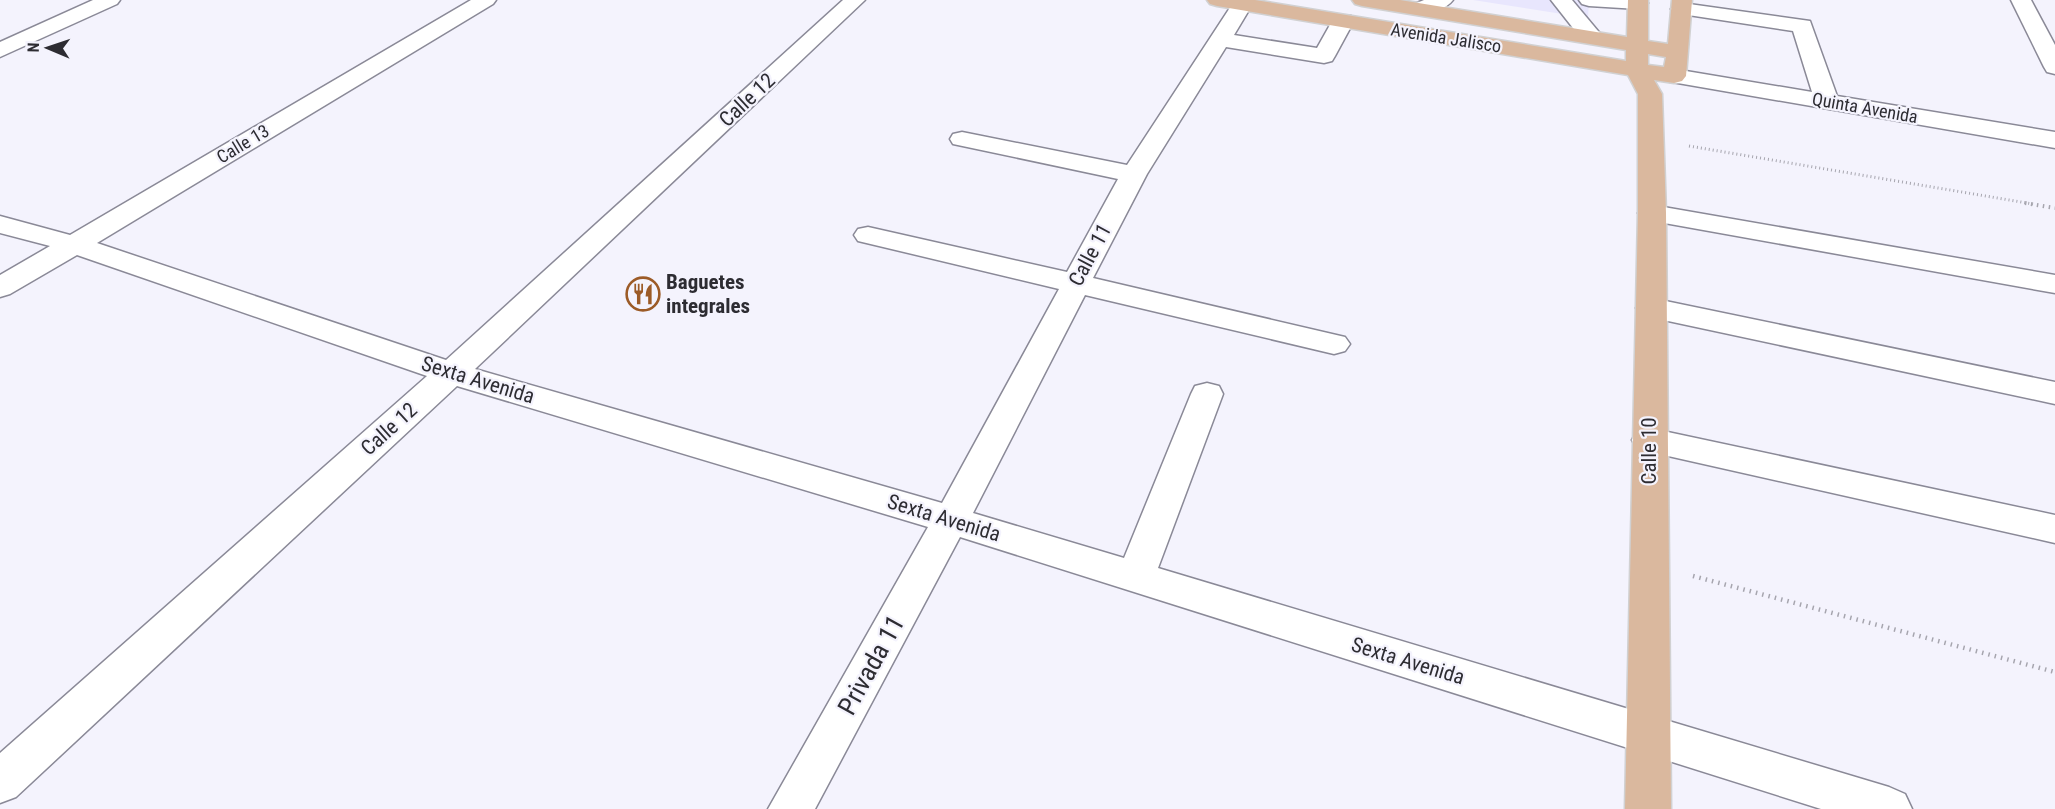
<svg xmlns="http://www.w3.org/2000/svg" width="2055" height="809" viewBox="0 0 2055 809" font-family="'Roboto Condensed',sans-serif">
  <rect width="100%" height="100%" fill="#f4f3fd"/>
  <!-- built -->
  <path fill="#e8e6fd" d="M1473 0H1589L1588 18Z"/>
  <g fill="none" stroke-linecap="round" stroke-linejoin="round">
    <!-- minor casing -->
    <g stroke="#8a8997" stroke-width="3">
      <g id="minor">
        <path d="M93 0H120L117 4 0 57V42Z"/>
        <path d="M471 0H496L493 4 97 243 446 360 843 0H865L475 369 942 503 1059 289 858 241 854 235 858 229 868 227 1067 272 1118 179 953 144 950 139 953 134 962 132 1127 165 1235 0H1255L1234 35 1317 48 1335 16H1351L1354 21 1335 56 1332 61 1324 63 1226 47 1147 174 1093 278 1345 337 1350 344 1345 351 1334 354 1085 295 973 513 1124 558 1191 394 1195 386 1207 383 1219 386 1223 394 1158 568 1889 787 1905 794 1912 809H1821L960 537 815 809H768L928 527 457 386 16 797 0 803V753L427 376 77 255 10 294 0 297V275L50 246 0 233V216L70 235Z"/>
        <path d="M1424 0H1453C1446 10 1423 16 1412 13L1408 9 1412 5Z"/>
        <path d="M1551 0H1572L1603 37 1600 42H1584Z"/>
        <path d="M1579 0H1646L1648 3 1645 7 1638 9 1589 6 1582 4Z"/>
        <path d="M2011 0H2031L2055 45V74L2047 72 2044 67Z"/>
        <path d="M1682 3 1810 21 1837 96 2055 132V148L1666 81 1662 76 1666 71 1674 69 1812 92 1793 31 1675 13 1671 9 1675 5Z"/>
        <path d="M1652 205 2055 275V293L1642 219 1638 213 1642 207Z"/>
        <path d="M1651 298 2055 382V404L1640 315 1636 308 1640 301Z"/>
        <path d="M1649 428 2055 515V543L1637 449 1632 440 1637 431Z"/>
      </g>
    </g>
    <!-- major casing -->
    <g stroke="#d1d1d2" stroke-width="3">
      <path id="major" d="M1207 0H1255L1626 61V50L1362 6 1355 4 1352 0H1400L1627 37 1628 0H1648V41L1668 44 1672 0H1692L1686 76 1682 81 1674 83 1654 80 1662 94 1666 213 1671 809H1625L1638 213V94L1628 75 1217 6 1210 4ZM1648 54 1666 57 1664 67 1648 65Z"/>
    </g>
    <!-- path-far2 -->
    <path stroke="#a6a5ae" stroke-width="3" stroke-dasharray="1 3" stroke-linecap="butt" d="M1689 146 2033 204"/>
    <!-- path-far1 -->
    <path stroke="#a6a5ae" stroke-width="4" stroke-dasharray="1.5 4.5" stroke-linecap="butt" d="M2025 203 2055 208"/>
    <!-- path -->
    <path stroke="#a6a5ae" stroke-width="4.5" stroke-dasharray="1.5 5" stroke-linecap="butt" d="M1693 576 2055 672"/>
    <!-- minor -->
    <use href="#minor" fill="#fff" fill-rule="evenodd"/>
    <!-- major -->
    <use href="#major" fill="#dab89e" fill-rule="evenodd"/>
  </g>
  <!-- icons -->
  <defs>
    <g id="restaurant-ring" transform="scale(1.725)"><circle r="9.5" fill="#f4f3fd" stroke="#9c5b27" stroke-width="1.5"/><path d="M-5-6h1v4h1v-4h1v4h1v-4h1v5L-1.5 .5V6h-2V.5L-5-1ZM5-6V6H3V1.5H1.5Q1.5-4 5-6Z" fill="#9c5b27"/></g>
  </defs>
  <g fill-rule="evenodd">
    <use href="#restaurant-ring" x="643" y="294"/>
  </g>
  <g text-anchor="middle" stroke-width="4.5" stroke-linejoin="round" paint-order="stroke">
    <!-- far-street labels -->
    <g font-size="18" fill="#2d2c32" stroke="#f4f3fd">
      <text transform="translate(1446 38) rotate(9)" y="6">Avenida Jalisco</text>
      <text transform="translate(1865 108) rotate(10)" y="6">Quinta Avenida</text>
      <text transform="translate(243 144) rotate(-31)" y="6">Calle 13</text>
    </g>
    <!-- street labels -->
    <g font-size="21" fill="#2d2c32" stroke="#f4f3fd">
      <text transform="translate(747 100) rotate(-43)" y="7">Calle 12</text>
      <text transform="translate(1090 255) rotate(-62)" y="7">Calle 11</text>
      <text transform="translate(478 380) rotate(17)" y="7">Sexta Avenida</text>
      <text transform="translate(389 429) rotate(-42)" y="7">Calle 12</text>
      <text transform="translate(1649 451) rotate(-90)" y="7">Calle 10</text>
      <text transform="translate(944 518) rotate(17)" y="7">Sexta Avenida</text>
      <text transform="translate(1408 661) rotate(17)" y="7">Sexta Avenida</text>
    </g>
    <!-- poi labels -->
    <g font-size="21" font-weight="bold" fill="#2d2c32" stroke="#f4f3fd" text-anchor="start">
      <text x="666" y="289">Baguetes<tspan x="666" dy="24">integrales</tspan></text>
    </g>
    <!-- near-street labels -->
    <g font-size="26" fill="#2d2c32" stroke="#f4f3fd">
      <text transform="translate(871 665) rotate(-61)" y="9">Privada 11</text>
    </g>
  </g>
  <!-- north arrow -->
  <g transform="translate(48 48) rotate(272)" stroke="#f4f3fd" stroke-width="4.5" paint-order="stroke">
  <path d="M0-4.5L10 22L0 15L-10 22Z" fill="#2d2c32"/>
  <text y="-9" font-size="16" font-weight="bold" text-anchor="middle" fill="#2d2c32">N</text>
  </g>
</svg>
